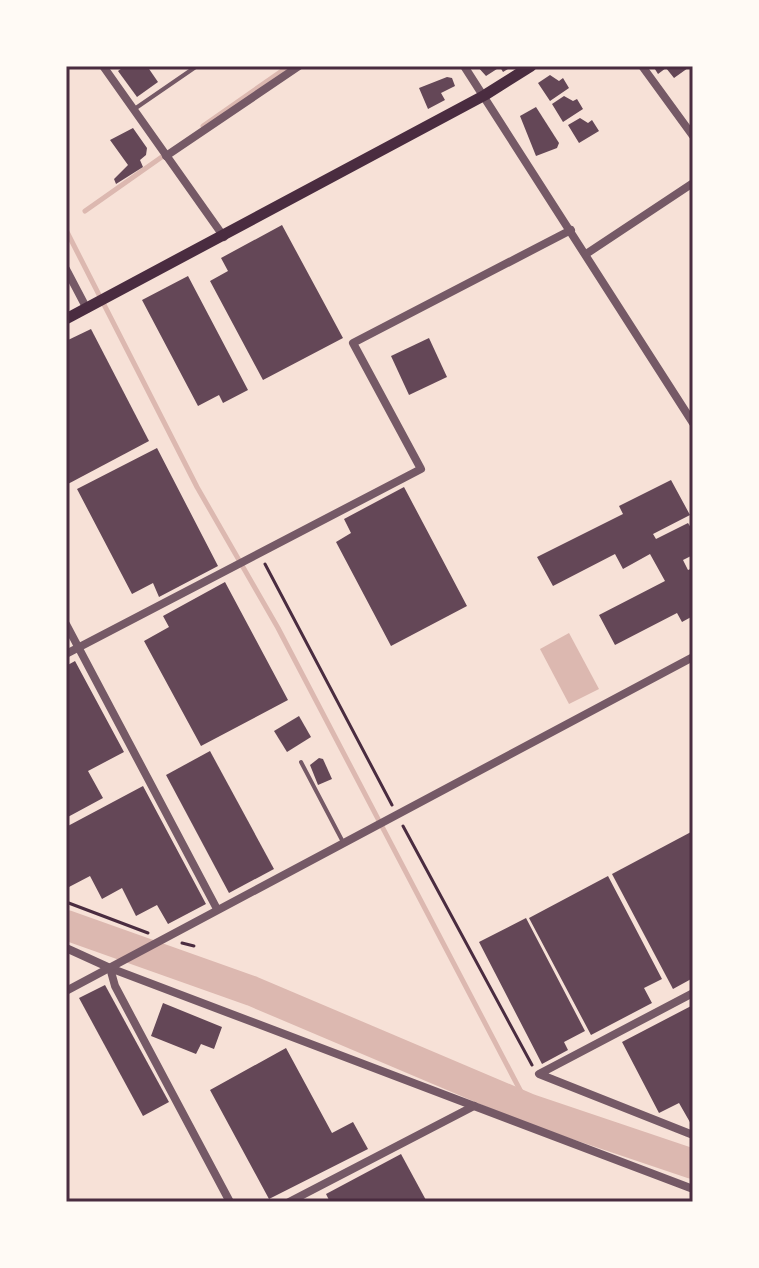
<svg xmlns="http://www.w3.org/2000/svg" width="759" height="1268" viewBox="0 0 759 1268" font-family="Figtree,sans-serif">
  <rect width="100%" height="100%" fill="#f7e1d7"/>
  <!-- water -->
  <path fill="#dcb8b0" d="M569 633 599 689 569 704 540 649Z"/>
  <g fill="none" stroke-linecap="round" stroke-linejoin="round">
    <!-- stream -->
    <g stroke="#dcb8b0" stroke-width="5">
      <path d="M203 126 289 66"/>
      <path d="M85 211 166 154"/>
      <path d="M66 230 197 487 278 628 530 1109"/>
    </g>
    <!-- river -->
    <path stroke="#dcb8b0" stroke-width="30" d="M66 925 252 991 530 1109 693 1164"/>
  </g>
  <!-- building -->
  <g fill="#644757">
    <path d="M125 66H147L158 82 137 97 118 71Z"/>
    <path d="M477 66H513L503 72 500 67 486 76Z"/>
    <path d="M653 66H686L688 68 674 78 666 68 658 74Z"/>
    <path d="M550 75 559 81 563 78 569 88 550 101 538 83Z"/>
    <path d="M447 77 452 78 455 86 441 93 445 100 428 109 419 88Z"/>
    <path d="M564 96 573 101 577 99 583 109 563 122 552 104Z"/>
    <path d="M536 107 559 143 557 148 536 156 520 116Z"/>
    <path d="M580 118 588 123 592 120 599 131 579 143 568 125Z"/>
    <path d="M133 128 147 148 146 155 140 160 143 167 116 184 114 179 128 165 110 140Z"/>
    <path d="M282 225 343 338 263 380 210 281 228 271 221 258Z"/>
    <path d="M188 276 248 390 223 403 219 395 198 406 142 300Z"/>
    <path d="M91 329 149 441 66 485V341Z"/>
    <path d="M429 338 447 377 409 395 391 356Z"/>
    <path d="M157 448 218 566 159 597 153 583 132 594 77 489Z"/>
    <path d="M671 480 690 515 653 534 656 539 688 523 693 531V555L683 560 688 570 693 568V616L682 622 677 613 615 645 599 615 665 581 650 554 623 569 615 554 553 586 537 557 623 514 619 506Z"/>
    <path d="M404 487 467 606 391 646 336 542 351 533 344 519Z"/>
    <path d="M225 582 288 700 201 746 144 641 169 627 163 616Z"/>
    <path d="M75 661 124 752 88 771 103 798 66 818V666Z"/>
    <path d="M299 716 311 737 287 752 274 731Z"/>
    <path d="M210 751 274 869 229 893 166 775Z"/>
    <path d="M319 758 323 759 332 779 318 785 310 765Z"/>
    <path d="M143 786 206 904 168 924 157 905 136 916 122 888 102 899 90 876 69 887 66 882V827Z"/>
    <path d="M691 832 693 978 673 989 612 874Z"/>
    <path d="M608 876 662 979 644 988 652 1003 591 1035 529 918Z"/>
    <path d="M526 918 585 1031 564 1042 568 1050 542 1064 479 942Z"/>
    <path d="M105 985 169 1102 143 1116 79 998Z"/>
    <path d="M163 1003 222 1027 214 1049 201 1044 196 1054 151 1036Z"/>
    <path d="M693 1005V1123L691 1124 679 1103 659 1113 622 1042Z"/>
    <path d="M286 1048 332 1133 353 1122 368 1149 269 1199 210 1090Z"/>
    <path d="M401 1154 427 1202H330L326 1194Z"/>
  </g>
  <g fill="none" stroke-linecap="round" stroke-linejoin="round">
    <!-- path -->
    <g stroke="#4a2c40" stroke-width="3">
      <path d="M265 564 392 805"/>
      <path d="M403 826 532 1065"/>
      <path d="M66 902 148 933"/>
      <path d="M182 943 194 946"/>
    </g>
    <!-- service -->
    <g stroke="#755966" stroke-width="4">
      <path d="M133 110 197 66"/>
      <path d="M301 762 343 842"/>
    </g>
    <!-- minor -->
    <g stroke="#755966" stroke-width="8">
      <path d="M103 66 224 237"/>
      <path d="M464 66 693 423"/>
      <path d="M642 66 693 136"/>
      <path d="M166 156 299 66"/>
      <path d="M586 254 693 183"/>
      <path d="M66 269 87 309"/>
      <path d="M66 624 217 909"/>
      <path d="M66 654 421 469 353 343 571 230"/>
      <path d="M66 948 110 968 693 1189"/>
      <path d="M110 968 115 986 230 1202"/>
      <path d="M66 991 693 657"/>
      <path d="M693 993 539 1074 693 1135"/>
      <path d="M289 1202 474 1106"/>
    </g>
    <!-- secondary -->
    <path stroke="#4a2c40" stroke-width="11" d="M66 319 485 95 531 66"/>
  </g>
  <!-- border -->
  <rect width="759" height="1268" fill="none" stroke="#fffaf5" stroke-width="136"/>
  <rect x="68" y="68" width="623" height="1132" fill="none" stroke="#4a2c40" stroke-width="3"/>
</svg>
